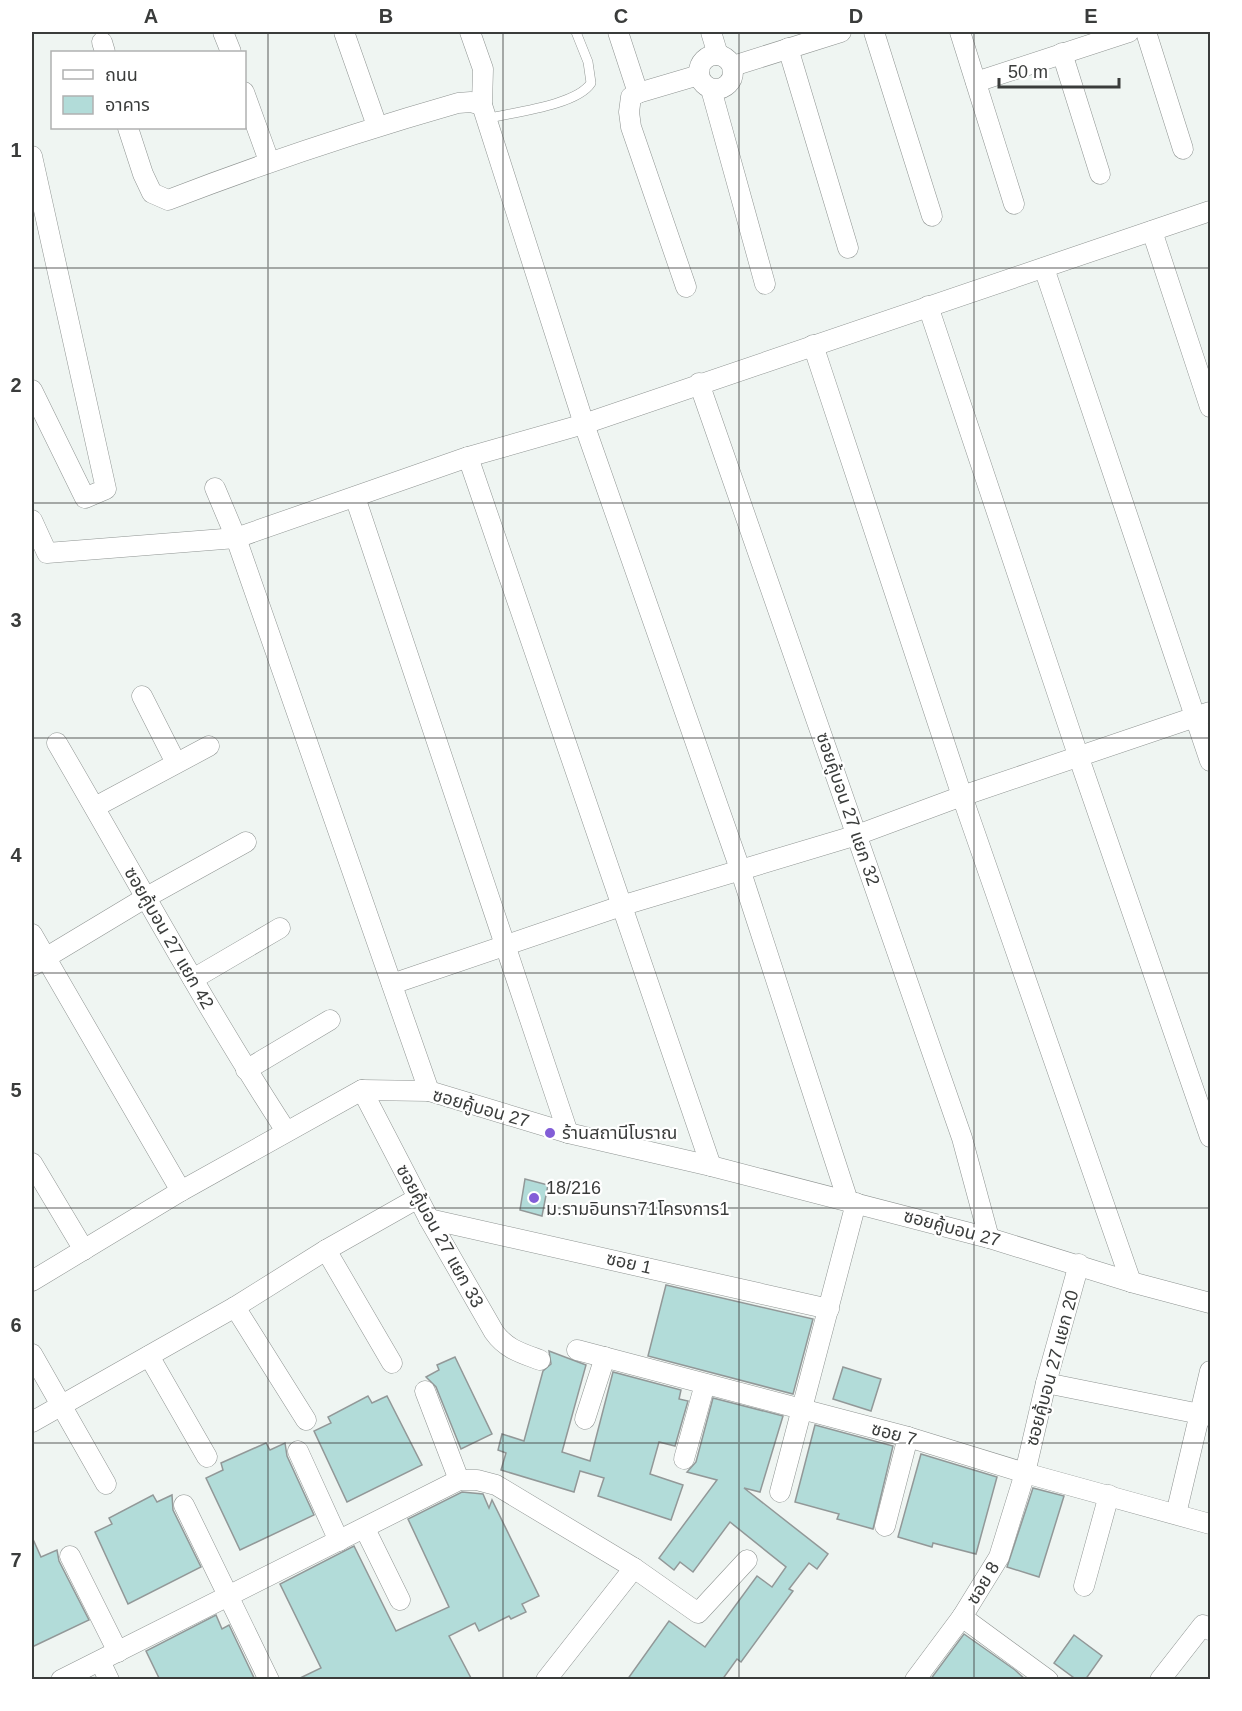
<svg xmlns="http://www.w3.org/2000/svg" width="1242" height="1711" viewBox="0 0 1242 1711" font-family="Helvetica,'Noto Sans Thai',sans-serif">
  <rect width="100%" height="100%" fill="#eff5f2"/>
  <!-- building -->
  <g fill="#b2dcd9" stroke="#929898" stroke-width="1.5">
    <path d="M525 1179 548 1185 542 1216 520 1210Z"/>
    <path d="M666 1285 813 1319 793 1394 648 1356Z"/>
    <path d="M549 1351 586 1365 562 1452 590 1461 613 1372 681 1390 679 1399 688 1401 675 1446 659 1442 650 1474 683 1485 671 1520 598 1496 604 1478 580 1471 574 1492 501 1470 506 1453 498 1450 502 1434 524 1441 543 1371 551 1364Z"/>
    <path d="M455 1357 492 1434 461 1449 436 1387 426 1377 439 1370 437 1365Z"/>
    <path d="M843 1367 881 1379 871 1411 833 1399Z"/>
    <path d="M368 1396 372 1403 387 1396 422 1465 347 1502 314 1431 331 1423 328 1417Z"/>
    <path d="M713 1398 783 1416 760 1492 744 1488 828 1554 817 1569 809 1563 789 1589 793 1591 741 1662 737 1659 722 1680H627L669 1621 705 1647 757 1576 772 1587 786 1567 730 1522 693 1572 680 1562 674 1570 659 1558 717 1480 687 1472 696 1462Z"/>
    <path d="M815 1425 893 1446 873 1529 837 1519 839 1514 795 1502Z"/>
    <path d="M266 1443 270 1450 285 1443 287 1456 314 1515 240 1550 206 1478 223 1470 221 1463Z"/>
    <path d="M921 1454 997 1477 976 1554 933 1543 932 1547 898 1537Z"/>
    <path d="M1033 1488 1064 1496 1039 1577 1007 1567Z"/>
    <path d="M462 1492 483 1494 489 1508 492 1500 539 1596 522 1604 526 1612 511 1619 509 1616 479 1631 475 1623 449 1636 472 1680H296L321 1668 280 1584 354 1546 396 1631 449 1607 408 1519Z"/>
    <path d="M153 1495 157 1502 172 1495 173 1510 201 1567 128 1604 95 1532 112 1524 109 1518Z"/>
    <path d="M32 1537 41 1557 57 1550 59 1561 89 1620 32 1647Z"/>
    <path d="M216 1615 222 1629 229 1625 255 1680H160L146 1651Z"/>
    <path d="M964 1634 1015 1670 1026 1680H930Z"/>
    <path d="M1074 1635 1102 1656 1085 1680H1077L1054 1663Z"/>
  </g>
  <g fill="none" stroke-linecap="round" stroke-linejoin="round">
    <!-- service casing -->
    <g stroke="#8f9492" stroke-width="10">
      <path id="service" d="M489 118C515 112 577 105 591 83L588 62 576 32"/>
    </g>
    <!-- minor casing -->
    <g stroke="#8f9492" stroke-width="21">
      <g id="minor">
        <path d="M223 32 231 52"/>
        <path d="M344 32 377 126"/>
        <path d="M470 32 483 69 482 105 584 424 740 869 848 1201"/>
        <path d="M618 32 638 93"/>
        <path d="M711 32 718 55"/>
        <path d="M874 32 932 216"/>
        <path d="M960 32 1014 204"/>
        <path d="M1146 32 1183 149"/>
        <path d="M102 42 105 52"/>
        <path d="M788 48 848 248"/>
        <path d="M1062 53 1100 174"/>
        <circle cx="716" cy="72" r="17"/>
        <path d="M733 66 841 32"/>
        <path d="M976 82 1129 32"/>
        <path d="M711 89 765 284"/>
        <path d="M244 92 269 161"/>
        <path d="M128 128 143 174 152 193 168 200C264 163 360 131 458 103L471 102 482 105"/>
        <path d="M32 156 106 489 85 498 32 390"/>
        <path d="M1152 231 1210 407"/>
        <path d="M1044 268 1210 761"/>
        <path d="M686 287 631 127 629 112 631 97 638 93 699 75"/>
        <path d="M928 306 1079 758 1210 1137"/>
        <path d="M813 345 962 796 1131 1282"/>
        <path d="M699 383 962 1138 989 1238"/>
        <path d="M468 457 711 1166"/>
        <path d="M215 488 236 538 429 1091"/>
        <path d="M355 497 568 1133"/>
        <path d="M32 520 47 553 236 538 468 457 584 424 1210 211"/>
        <path d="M142 696 176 763"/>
        <path d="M57 743C133 873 204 1005 286 1131"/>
        <path d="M95 807 209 746"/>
        <path d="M32 934 181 1191"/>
        <path d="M32 966 145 898 246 842"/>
        <path d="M193 979 280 928"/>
        <path d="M392 984 624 905 857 835 962 796 1210 712"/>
        <path d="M246 1070 330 1020"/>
        <path d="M362 1090 429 1219 494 1332C506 1349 521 1353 540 1360"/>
        <path d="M32 1163 84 1250"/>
        <path d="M429 1219 829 1309"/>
        <path d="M326 1250 392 1363"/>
        <path d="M32 1281 181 1191 362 1090 429 1091 568 1133 711 1166 989 1238 1131 1282 1210 1303"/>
        <path d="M235 1307 306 1420"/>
        <path d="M577 1350 908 1437 1025 1473 1210 1524"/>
        <path d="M32 1354 106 1484"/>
        <path d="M149 1356 207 1457"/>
        <path d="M1046 1383 1210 1416"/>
        <path d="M425 1391 459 1480"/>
        <path d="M585 1419 605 1357"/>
        <path d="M32 1422 235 1307 326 1250 418 1198"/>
        <path d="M298 1451 339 1541"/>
        <path d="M684 1459 705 1384"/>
        <path d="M780 1492 856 1203"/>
        <path d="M184 1505 269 1680"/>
        <path d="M1176 1514 1210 1371"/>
        <path d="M885 1526 908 1437"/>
        <path d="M365 1529 400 1600"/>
        <path d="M70 1556 118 1652"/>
        <path d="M1084 1586 1109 1495"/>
        <path d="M962 1617 1048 1680"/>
        <path d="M100 1661 109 1680"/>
        <path d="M61 1680 459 1480H477L496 1485 634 1568 698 1613 747 1560"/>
        <path d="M546 1680 634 1568"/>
        <path d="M915 1680 962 1617 999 1557 1025 1473 1046 1383 1079 1264"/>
        <path d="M1160 1680 1203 1625 1210 1630"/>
      </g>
    </g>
    <!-- service -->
    <use href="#service" stroke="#fff" stroke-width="9"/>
    <!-- minor -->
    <use href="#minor" stroke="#fff" stroke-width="20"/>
  </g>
  <!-- grid -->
  <path fill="none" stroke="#3a3c3b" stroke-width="1.5" stroke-opacity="0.55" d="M268 32V1680M503 32V1680M739 32V1680M974 32V1680M32 268H1210M32 503H1210M32 738H1210M32 973H1210M32 1208H1210M32 1443H1210"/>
  <!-- markers -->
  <g fill="#825dd7" stroke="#fff" stroke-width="2">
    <circle cx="550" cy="1133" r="6"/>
    <circle cx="534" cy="1198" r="6"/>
  </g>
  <g text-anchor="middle" stroke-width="4.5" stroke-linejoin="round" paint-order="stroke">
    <!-- street labels -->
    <g font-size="18" fill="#3a3c3b" stroke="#fff">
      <text transform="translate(848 809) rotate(71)" y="6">ซอยคู้บอน 27 แยก 32</text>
      <text transform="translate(169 938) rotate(60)" y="6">ซอยคู้บอน 27 แยก 42</text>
      <text transform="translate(481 1108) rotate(16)" y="6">ซอยคู้บอน 27</text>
      <text transform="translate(952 1228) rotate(15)" y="6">ซอยคู้บอน 27</text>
      <text transform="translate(440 1236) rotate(61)" y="6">ซอยคู้บอน 27 แยก 33</text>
      <text transform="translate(629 1263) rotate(13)" y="6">ซอย 1</text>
      <text transform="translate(1052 1368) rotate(-75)" y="6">ซอยคู้บอน 27 แยก 20</text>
      <text transform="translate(894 1434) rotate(15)" y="6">ซอย 7</text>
      <text transform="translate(983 1583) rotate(-59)" y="6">ซอย 8</text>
    </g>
    <!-- poi labels -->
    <g font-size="18" fill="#3a3c3b" stroke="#fff" text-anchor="start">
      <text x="562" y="1139">ร้านสถานีโบราณ</text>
      <text x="546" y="1194">18/216<tspan x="546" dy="21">ม.รามอินทรา71โครงการ1</tspan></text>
    </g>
  </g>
  <!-- border -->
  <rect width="1242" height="1711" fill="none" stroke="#ffffff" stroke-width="66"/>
  <!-- legend -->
  <rect x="51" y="51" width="195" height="78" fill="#ffffff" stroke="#b0b1b1" stroke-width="1.5"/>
  <rect x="63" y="70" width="30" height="9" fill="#ffffff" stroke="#b0b1b1" stroke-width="1.5"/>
  <text x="105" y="81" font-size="18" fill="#3a3c3b">ถนน</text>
  <rect x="63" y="96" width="30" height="18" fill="#b2dcd9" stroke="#b0b1b1" stroke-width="1.5"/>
  <text x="105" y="111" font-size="18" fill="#3a3c3b">อาคาร</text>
  <!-- scale -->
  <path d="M999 78v9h120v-9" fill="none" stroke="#3a3c3b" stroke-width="3"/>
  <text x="1008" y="78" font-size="18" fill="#3a3c3b" stroke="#ffffff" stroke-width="4.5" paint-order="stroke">50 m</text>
  <rect x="33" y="33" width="1176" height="1645" fill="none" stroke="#3a3c3b" stroke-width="2"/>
  <g font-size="20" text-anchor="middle" font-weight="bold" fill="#3a3c3b">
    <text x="151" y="23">A</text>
    <text x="386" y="23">B</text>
    <text x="621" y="23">C</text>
    <text x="856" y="23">D</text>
    <text x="1091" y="23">E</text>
    <text x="16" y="157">1</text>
    <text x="16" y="392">2</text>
    <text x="16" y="627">3</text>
    <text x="16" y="862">4</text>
    <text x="16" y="1097">5</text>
    <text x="16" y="1332">6</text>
    <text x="16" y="1567">7</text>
  </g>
</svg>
